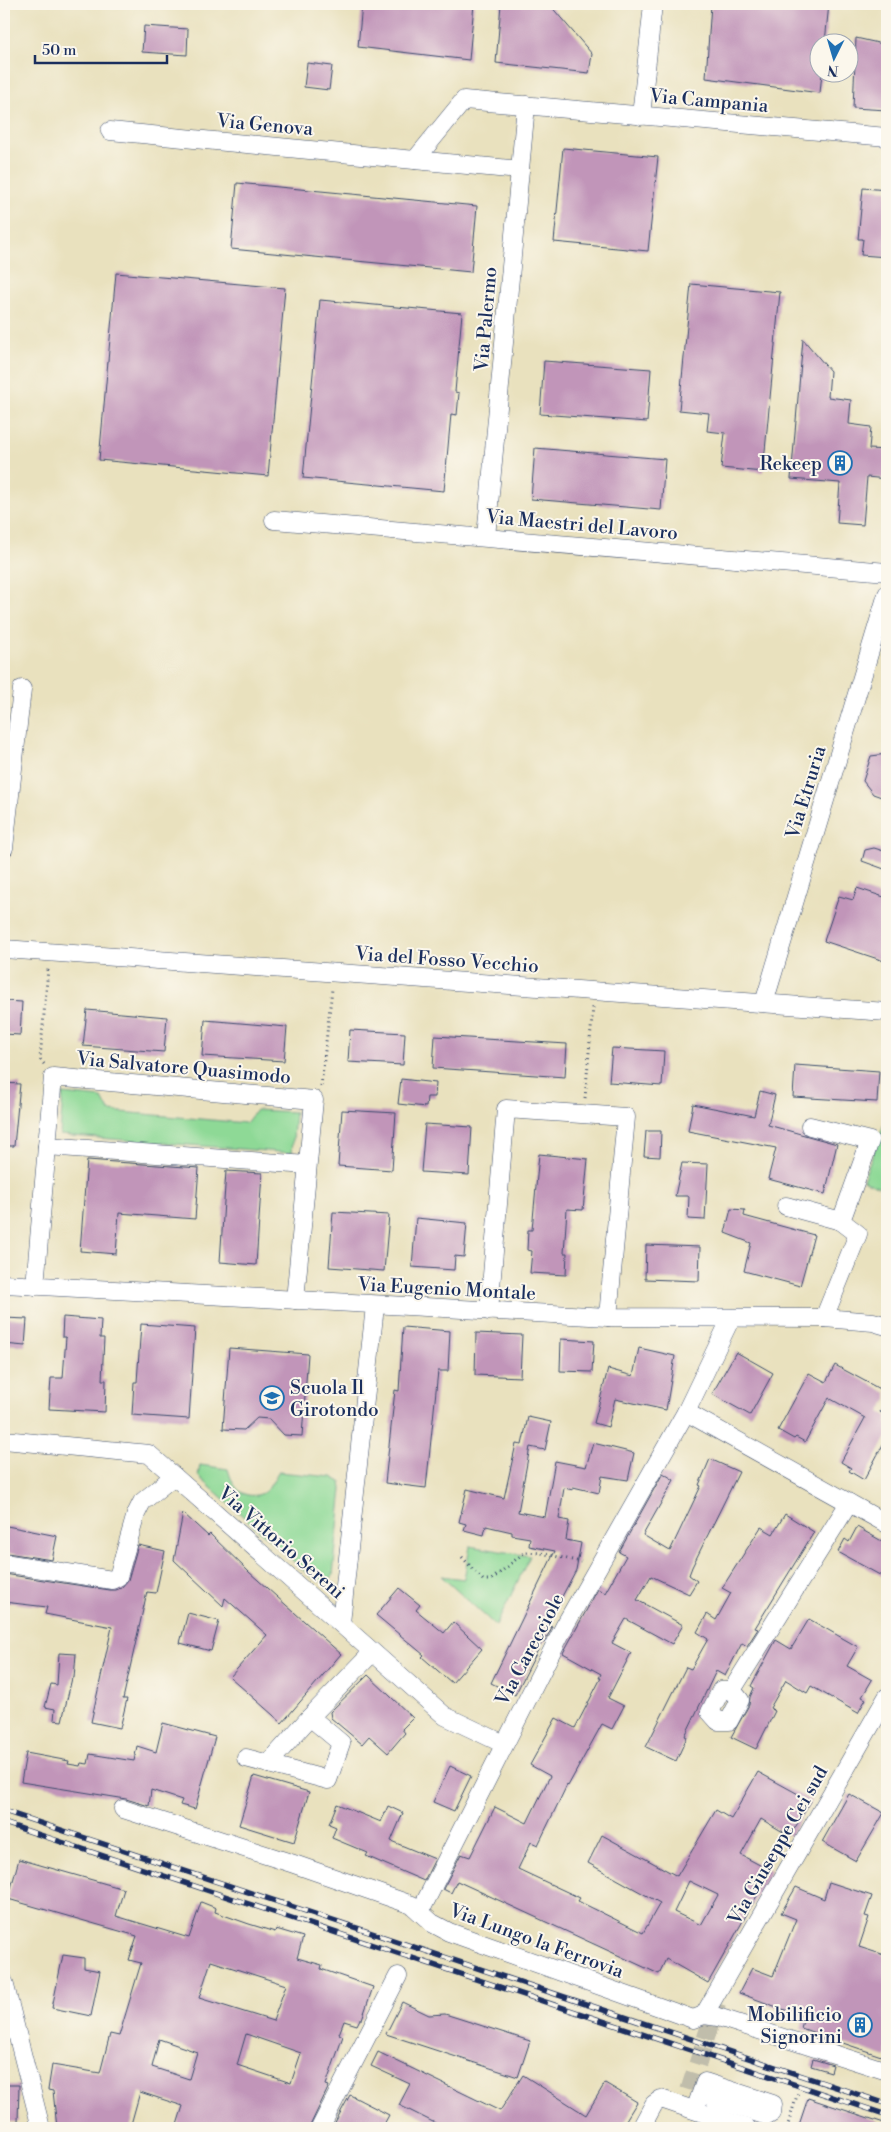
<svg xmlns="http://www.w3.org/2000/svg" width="891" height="2132" viewBox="0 0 891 2132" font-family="'Libre Bodoni',serif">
  <rect width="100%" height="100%" fill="#fbf7ec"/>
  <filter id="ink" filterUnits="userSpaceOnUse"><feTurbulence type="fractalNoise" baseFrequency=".02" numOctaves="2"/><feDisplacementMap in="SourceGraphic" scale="10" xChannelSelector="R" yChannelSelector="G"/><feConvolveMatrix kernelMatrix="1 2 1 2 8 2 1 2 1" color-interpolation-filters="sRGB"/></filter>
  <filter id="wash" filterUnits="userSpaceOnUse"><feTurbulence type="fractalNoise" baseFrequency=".0096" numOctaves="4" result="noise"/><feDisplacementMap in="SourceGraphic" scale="20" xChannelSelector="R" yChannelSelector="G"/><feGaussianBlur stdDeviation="1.12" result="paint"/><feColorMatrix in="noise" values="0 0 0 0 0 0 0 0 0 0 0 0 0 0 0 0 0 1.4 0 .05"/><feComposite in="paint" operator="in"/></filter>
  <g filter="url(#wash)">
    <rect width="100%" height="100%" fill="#e9e1be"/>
    <!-- green -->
    <g fill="#8ed996" stroke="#54847a">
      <path d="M63 1094 102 1098 109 1111 246 1123 256 1110 295 1112 292 1153 60 1135Z"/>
      <path d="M887 1116V1190L863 1180Z"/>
      <path d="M200 1465 228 1469C232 1484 239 1498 257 1495 262 1494 267 1491 270 1486 273 1482 275 1477 278 1472L332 1477 341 1482 342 1489 333 1575 329 1581H319L309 1575 198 1476Z"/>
      <path d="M470 1546 530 1556 496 1626 441 1576 464 1579Z"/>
    </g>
    <g id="blocks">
      <!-- building -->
      <g fill="#c195b9" fill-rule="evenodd">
        <path d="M362 4H474L469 60 358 47Z"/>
        <path d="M501 4H549L592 54 589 73 496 63Z"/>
        <path d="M711 4H829L825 42H818V72H822L820 93 706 78Z"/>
        <path d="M144 26 188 29 187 55 142 52Z"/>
        <path d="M856 38 887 45V110L853 108Z"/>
        <path d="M307 63 332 66 329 90 304 87Z"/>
        <path d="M563 148 658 157 648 251 554 242Z"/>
        <path d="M237 183 477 206 471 272 231 249Z"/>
        <path d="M863 188 887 190V257L861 255 863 239H858Z"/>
        <path d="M116 273 285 288 268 476 99 460Z"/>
        <path d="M691 284 780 292 763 472 721 468 725 433 707 431 709 413 679 410Z"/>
        <path d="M320 300 462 313 455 392 459 393 457 415 451 414 444 491 303 478Z"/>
        <path d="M803 339 830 371 828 397 851 400 849 424 871 427 869 449 887 450 886 479 867 477 863 525 837 523 840 483 791 479Z"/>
        <path d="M544 361 651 369 647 422 540 414Z"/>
        <path d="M535 448 665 459 661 510 531 499Z"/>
        <path d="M887 754V799L873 794 863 781 871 756Z"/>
        <path d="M874 848 887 852V870L862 861 865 850Z"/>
        <path d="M857 888 887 898V962L824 941 839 896 853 900Z"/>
        <path d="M4 1001 22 1002 20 1035 4 1034Z"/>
        <path d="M87 1010 167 1017 164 1052 83 1046Z"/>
        <path d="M205 1020 287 1027 284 1061 202 1056Z"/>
        <path d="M350 1030 405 1033 403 1065 348 1062Z"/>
        <path d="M435 1036 567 1044 565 1077 433 1068Z"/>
        <path d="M612 1048 664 1051 662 1086 609 1082Z"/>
        <path d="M795 1065 879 1071 877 1102 793 1097Z"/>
        <path d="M401 1079 436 1083 435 1097H427L426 1107 398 1104Z"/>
        <path d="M4 1083 20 1084 14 1146H4Z"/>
        <path d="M760 1091 775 1095 768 1125 837 1144 825 1194 768 1179 776 1148 688 1131 693 1104 754 1116Z"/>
        <path d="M342 1110 396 1113 392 1170 338 1166Z"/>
        <path d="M425 1124 472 1127 469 1175 421 1172Z"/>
        <path d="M646 1131H661L660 1157 644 1156Z"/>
        <path d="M539 1154 588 1159 583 1210 567 1209 564 1253H567L566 1275 530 1273 532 1251 527 1250 528 1230H532Z"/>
        <path d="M87 1160 199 1168 195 1219 119 1213 116 1254 80 1251Z"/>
        <path d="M682 1163 708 1164 705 1220 688 1219 689 1196H675Z"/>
        <path d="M226 1171 262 1173 256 1265 220 1262Z"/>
        <path d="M731 1209 745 1210 744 1216 814 1235 800 1286 744 1271 751 1243 725 1233Z"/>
        <path d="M333 1212 389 1215 384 1271 329 1267Z"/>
        <path d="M416 1218 467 1223 464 1257 455 1256 454 1270 412 1267Z"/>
        <path d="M646 1245 700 1247 699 1281 645 1279Z"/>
        <path d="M63 1317 101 1320 100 1338H104L102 1380H106L105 1412 49 1409 51 1378H63L66 1337H62Z"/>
        <path d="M4 1318 27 1319 25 1346 4 1344Z"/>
        <path d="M141 1324 195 1328 189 1419 132 1415 134 1382H137Z"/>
        <path d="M403 1327 450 1331 448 1371H438L426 1488 385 1483 395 1390 399 1391Z"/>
        <path d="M476 1333 522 1335 520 1377 475 1375Z"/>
        <path d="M561 1339 594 1341 592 1372 560 1371Z"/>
        <path d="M229 1348 308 1354 302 1436 284 1435 269 1419 257 1418 244 1430 223 1429Z"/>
        <path d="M639 1348 675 1356 666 1410 615 1399 608 1427 594 1423 608 1369 633 1376Z"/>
        <path d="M736 1352 773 1373 750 1415 712 1394Z"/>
        <path d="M835 1365 887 1393V1399L880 1412 887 1416V1437L864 1480 849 1471 851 1468 841 1462 865 1418 829 1398 805 1442 796 1437 794 1439 778 1430 809 1373 826 1382Z"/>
        <path d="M528 1417 551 1422 545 1450 530 1447 518 1512 545 1517 555 1461 586 1467 593 1443 634 1453 628 1480 602 1476 599 1493 573 1487V1490L564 1488 559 1519 569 1521 566 1540 581 1543 576 1570 547 1625 552 1627 544 1643 542 1642 515 1695 491 1683 555 1551 529 1546 530 1538 512 1535V1532L486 1526 484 1535 464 1530 466 1524 459 1522 467 1489 504 1498 516 1444 522 1445Z"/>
        <path d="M710 1459 739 1472 692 1567 689 1575 697 1581 689 1594 651 1576 637 1600 683 1625 672 1644 626 1619 612 1643 631 1653 608 1698 624 1706 612 1729 602 1724 568 1786 567 1785 538 1845 531 1842 518 1869 580 1898 578 1901 643 1933 660 1903 588 1863 602 1835 677 1876 716 1810 731 1819 758 1772 811 1801 790 1836 761 1819 741 1855 771 1871 708 1983 666 1959 659 1974 457 1881 451 1893 443 1889 461 1854 470 1857 495 1807 527 1823 550 1776 530 1765 556 1718 575 1728 601 1678H599L601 1674 563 1653 598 1589 605 1593 626 1556 619 1552 663 1473 674 1480 643 1535 670 1551 701 1486 699 1485ZM689 1881 718 1895 701 1925 674 1912Z"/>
        <path d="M183 1513 208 1536 210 1534 249 1572 341 1654 282 1723 230 1677 267 1635 225 1598 223 1606 174 1560Z"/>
        <path d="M785 1514 814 1532 755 1628 758 1629 747 1646 742 1643 725 1676 716 1671 685 1736 687 1737 676 1761 646 1747 686 1667 691 1669 708 1639 697 1632 707 1614 716 1620 731 1593 722 1588 761 1527 773 1534Z"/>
        <path d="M7 1526 57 1536 52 1560 7 1553V1549L4 1548V1544Z"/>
        <path d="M857 1527 887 1544V1579L838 1552 845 1539 849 1542Z"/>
        <path d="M138 1545 165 1551 156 1593 147 1592 123 1699H127L120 1728 91 1722 112 1627 45 1614 47 1607 4 1602V1574L110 1590H116L121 1588 128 1580Z"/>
        <path d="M399 1588 420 1605 416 1610 444 1633 453 1622 482 1649 452 1683 422 1657 424 1655 376 1615Z"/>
        <path d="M188 1613 219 1621 211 1651 180 1643Z"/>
        <path d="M809 1619 858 1647 847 1666 872 1680 862 1697 866 1699 858 1713 811 1686 807 1693 786 1680 770 1708 775 1711 756 1749 731 1737 749 1705 750 1697 754 1688 751 1686 776 1640 791 1649Z"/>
        <path d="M59 1653 76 1654 74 1678H72L62 1721 54 1720 55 1709 45 1707 51 1684 57 1685Z"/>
        <path d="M368 1675 413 1718 402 1729 405 1733 388 1753 369 1736 362 1744 331 1718 330 1712Z"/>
        <path d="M163 1723 215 1737 195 1809 180 1805 182 1800 151 1790 149 1806 126 1799 21 1782 26 1753 69 1761 68 1764 80 1766 81 1763 88 1764 90 1754 134 1761 137 1746 156 1752Z"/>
        <path d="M450 1766 471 1776 454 1811 433 1802Z"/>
        <path d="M254 1776 309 1792 294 1842 239 1825Z"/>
        <path d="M849 1794 884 1813 856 1861 822 1842Z"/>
        <path d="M337 1804 381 1822 388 1806 403 1813 391 1841 435 1859 424 1881 366 1856 368 1853 332 1838 336 1827 329 1824Z"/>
        <path d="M19 1859 124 1889 116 1916 189 1938 201 1902 216 1908 215 1912 249 1924 275 1932 276 1929 303 1937 297 1958 322 1965 321 1969 373 1987 362 2019H360L357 2025 344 2021 339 2034 343 2036 326 2085 329 2086 309 2128H176L183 2106 140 2092 130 2128H57L53 2091 48 2090 52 2065 100 2073 110 2034 119 2036 141 1963 129 1960 137 1936 8 1899ZM211 1961 286 1985 273 2021 199 1998ZM246 2034 301 2053 291 2083 237 2065ZM159 2039 197 2052 189 2079 152 2067Z"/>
        <path d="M829 1882 872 1896 865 1916 869 1917 859 1947 887 1956V2058L840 2042 839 2045 820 2038 821 2035 801 2028 804 2017 739 1993 752 1968 773 1976 796 1919 781 1913 796 1887 824 1899Z"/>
        <path d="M63 1955 84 1958V1968L100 1971 91 2016 52 2008Z"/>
        <path d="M402 2002 429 2015 445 2014 530 2041 518 2077 386 2034Z"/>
        <path d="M378 2052 500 2111 523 2075 586 2115 605 2083 637 2102 621 2128H445L399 2105 410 2084 371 2066Z"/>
        <path d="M813 2059 833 2065 831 2072 811 2066Z"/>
        <path d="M4 2085H19L18 2122H4Z"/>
        <path d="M350 2095 389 2115 382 2128H332Z"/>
        <path d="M808 2098 887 2124V2128H798Z"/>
      </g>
    </g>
  </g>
  <g filter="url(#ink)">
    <use href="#blocks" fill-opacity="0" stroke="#3a4a6c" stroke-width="1"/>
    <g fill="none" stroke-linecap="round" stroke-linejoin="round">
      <!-- minor-tunnel -->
      <path stroke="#c0bdab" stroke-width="18" stroke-dasharray="18 9" stroke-linecap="butt" d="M714 2099 689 2091 717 2003"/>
      <!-- minor casing -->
      <g stroke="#3a4a6c" stroke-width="19">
        <g id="minor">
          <path d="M641 116 653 4"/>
          <path d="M110 131 520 170"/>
          <path d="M415 160 464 100 887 137"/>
          <path d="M274 520 887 572"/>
          <path d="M486 537 526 105"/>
          <path d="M4 848 22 689"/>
          <path d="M4 949 887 1012"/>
          <path d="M764 1003 887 594"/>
          <path d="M810 1126 870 1141 841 1221 858 1234 824 1318"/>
          <path d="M47 1146 307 1165"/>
          <path d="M786 1206 841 1221"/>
          <path d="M4 1284 608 1317 824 1318 873 1322 887 1326"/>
          <path d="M35 1286 53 1077 314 1100 295 1300"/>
          <path d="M489 1311 506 1109 626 1117 608 1317"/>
          <path d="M686 1412 887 1524"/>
          <path d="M4 1440 149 1454 445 1716 504 1744"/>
          <path d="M4 1563 112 1580 118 1577 136 1514 142 1502 174 1476"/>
          <path d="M341 1623 375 1306"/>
          <path d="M721 1690H732L740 1700 729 1721H718L710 1712Z"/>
          <path d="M732 1690 849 1503"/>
          <path d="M246 1758 328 1780 341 1743 310 1717"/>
          <path d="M268 1764 310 1717 372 1653"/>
          <path d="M123 1809 294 1864 412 1905 432 1923 449 1932 693 2019 704 2015 718 2017 887 2071"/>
          <path d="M420 1912 564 1627 686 1412 731 1318"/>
          <path d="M4 1982 41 2128"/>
          <path d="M704 2015 887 1697"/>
          <path d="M695 2110 705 2082 773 2104 772 2113 767 2116 714 2099"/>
          <path d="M320 2128 398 1976"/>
          <path d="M641 2128 654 2104 661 2099 747 2128"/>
        </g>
      </g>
      <!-- path -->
      <g stroke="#3a4a6c" stroke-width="3" stroke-dasharray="1 4" stroke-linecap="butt">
        <path d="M44 1064 40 1059 48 969"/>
        <path d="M321 1086 332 989"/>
        <path d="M585 1098 593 1007"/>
        <path d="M462 1557 483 1580H491L525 1552 541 1553 581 1562"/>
        <path d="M4 1838 7 1839"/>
        <path d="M787 2128 798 2092"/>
      </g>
      <!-- minor -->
      <use href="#minor" stroke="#fff" stroke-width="18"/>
      <!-- rail casing -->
      <g stroke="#1b2f5e" stroke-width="5.5">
        <g id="rail">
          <path d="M4 1811 887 2104"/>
          <path d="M4 1823 887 2115"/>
        </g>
      </g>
      <!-- rail -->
      <use href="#rail" stroke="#fbf7ec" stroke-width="4" stroke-dasharray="11" stroke-linecap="butt"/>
    </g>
  </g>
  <!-- icons -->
  <defs>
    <g id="building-ring" transform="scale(1.25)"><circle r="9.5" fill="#fbf7ec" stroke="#1f6fb2" stroke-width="1.5"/><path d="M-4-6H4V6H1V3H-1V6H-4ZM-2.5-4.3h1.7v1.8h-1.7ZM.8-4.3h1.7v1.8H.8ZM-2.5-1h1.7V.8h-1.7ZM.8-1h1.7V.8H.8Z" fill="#1f6fb2"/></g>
    <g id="school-ring" transform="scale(1.25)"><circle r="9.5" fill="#fbf7ec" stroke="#1f6fb2" stroke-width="1.5"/><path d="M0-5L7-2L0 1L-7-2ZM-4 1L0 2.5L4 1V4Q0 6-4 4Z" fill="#1f6fb2"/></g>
  </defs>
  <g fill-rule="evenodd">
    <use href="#building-ring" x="840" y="463"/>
    <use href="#school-ring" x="272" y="1398"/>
    <use href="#building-ring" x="860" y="2025"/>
  </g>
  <g text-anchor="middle" stroke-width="4" stroke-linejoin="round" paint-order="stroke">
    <!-- street labels -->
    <g font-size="19" fill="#1b2f5e" stroke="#fbf7ec">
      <text transform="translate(709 100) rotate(5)" y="7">Via Campania</text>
      <text transform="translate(265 124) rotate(5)" y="7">Via Genova</text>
      <text transform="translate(485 319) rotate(-85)" y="7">Via Palermo</text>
      <text transform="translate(582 524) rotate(5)" y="7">Via Maestri del Lavoro</text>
      <text transform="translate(805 792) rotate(-73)" y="7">Via Etruria</text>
      <text transform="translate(447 959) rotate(4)" y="7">Via del Fosso Vecchio</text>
      <text transform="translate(184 1067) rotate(5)" y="7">Via Salvatore Quasimodo</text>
      <text transform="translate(447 1288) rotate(3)" y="7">Via Eugenio Montale</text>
      <text transform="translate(282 1542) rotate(41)" y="7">Via Vittorio Sereni</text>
      <text transform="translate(529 1649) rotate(-62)" y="7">Via Carecciole</text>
      <text transform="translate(777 1845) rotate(-60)" y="7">Via Giuseppe Cei sud</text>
      <text transform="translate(537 1940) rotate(20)" y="7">Via Lungo la Ferrovia</text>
    </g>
    <!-- poi labels -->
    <g font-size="19" fill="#1b2f5e" stroke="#fbf7ec" text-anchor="end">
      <text x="822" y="470">Rekeep</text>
      <text x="290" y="1394" text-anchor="start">Scuola Il<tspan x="290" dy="22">Girotondo</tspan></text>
      <text x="842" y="2021">Mobilificio<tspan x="842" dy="22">Signorini</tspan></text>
    </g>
  </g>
  <!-- margin -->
  <rect width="891" height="2132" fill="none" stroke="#fbf7ec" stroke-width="20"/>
  <!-- north arrow -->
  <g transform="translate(834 58) rotate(185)"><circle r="24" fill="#fbf7ec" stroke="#a1a7b3"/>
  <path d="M0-4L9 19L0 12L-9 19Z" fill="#1f6fb2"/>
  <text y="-8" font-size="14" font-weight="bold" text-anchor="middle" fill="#1b2f5e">N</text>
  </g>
  <!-- scale -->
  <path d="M35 55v8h132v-8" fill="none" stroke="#1b2f5e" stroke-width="2.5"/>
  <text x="42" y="55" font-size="15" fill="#1b2f5e" stroke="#fbf7ec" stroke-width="4" paint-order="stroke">50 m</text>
</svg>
